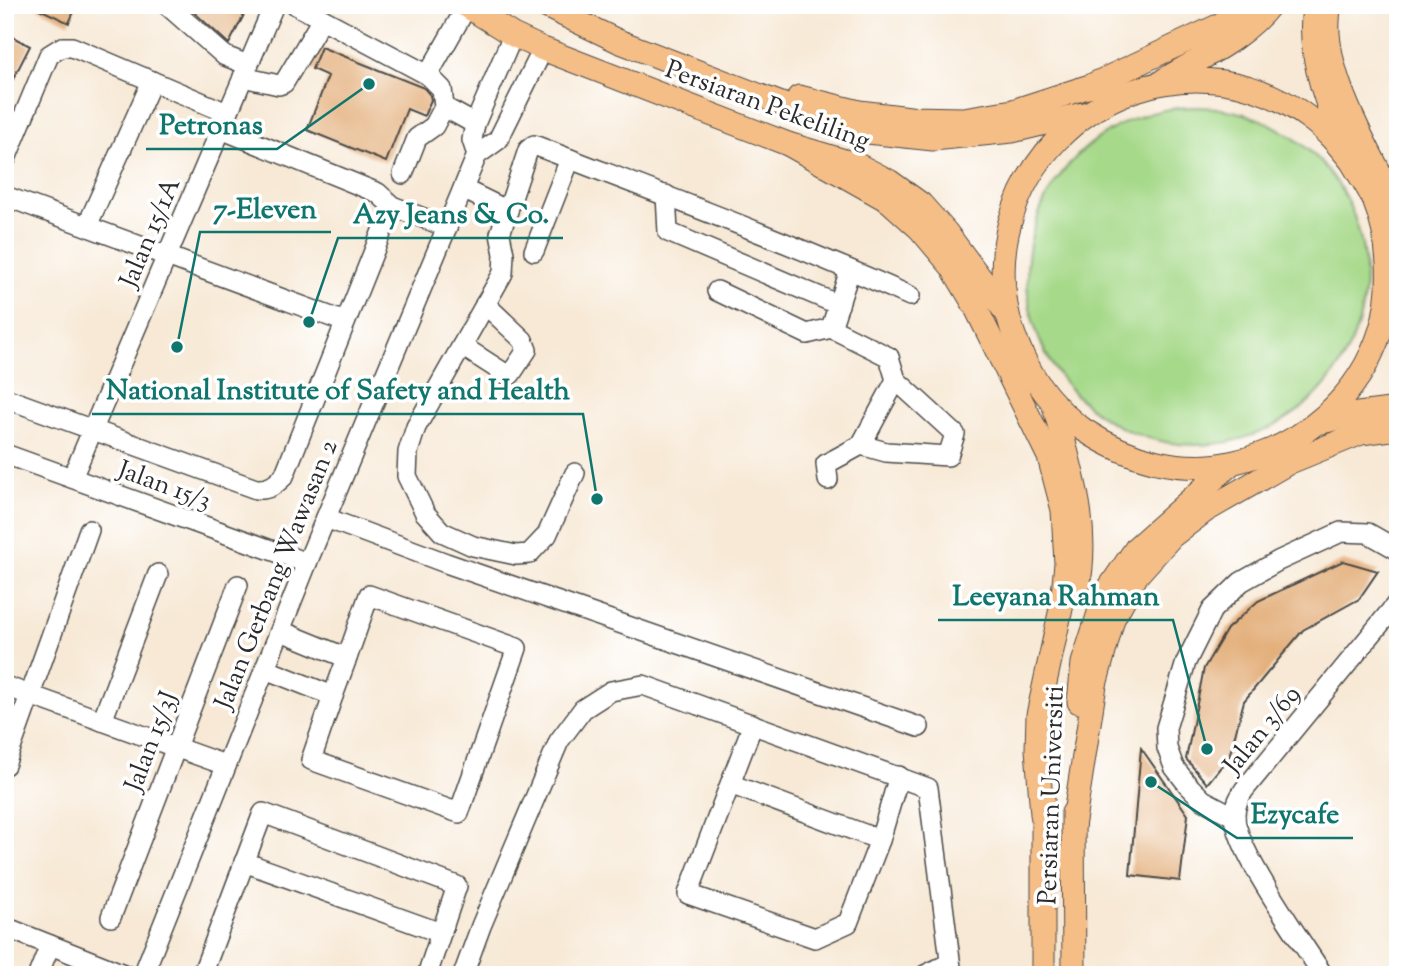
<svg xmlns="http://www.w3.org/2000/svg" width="1403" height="980" viewBox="0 0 1403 980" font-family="'Sorts Mill Goudy',serif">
  <rect width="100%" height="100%" fill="#fff"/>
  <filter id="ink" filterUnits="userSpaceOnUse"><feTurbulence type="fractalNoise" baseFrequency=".0143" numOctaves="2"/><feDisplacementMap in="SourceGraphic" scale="14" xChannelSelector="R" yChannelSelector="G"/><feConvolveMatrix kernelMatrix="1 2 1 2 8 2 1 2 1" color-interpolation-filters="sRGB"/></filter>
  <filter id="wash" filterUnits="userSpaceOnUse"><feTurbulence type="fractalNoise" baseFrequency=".00686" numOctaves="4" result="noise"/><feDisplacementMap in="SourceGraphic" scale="28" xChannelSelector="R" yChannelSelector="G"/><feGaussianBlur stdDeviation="1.57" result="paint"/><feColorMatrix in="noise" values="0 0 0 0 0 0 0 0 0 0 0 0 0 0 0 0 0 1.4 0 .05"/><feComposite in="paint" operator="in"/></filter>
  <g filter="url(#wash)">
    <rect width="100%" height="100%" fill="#f7e9d6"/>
    <!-- green -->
    <circle fill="#a6d989" stroke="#68825a" stroke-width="2" cx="1196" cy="276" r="169"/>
    <g id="blocks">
      <!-- building -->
      <g fill="#e3ae79">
        <path d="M31 5H77L69 23Z"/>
        <path d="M186 5H249L229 44Z"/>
        <path d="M5 33 30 46 5 95Z"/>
        <path d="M321 47 424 88 430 95 431 100 424 116 407 109 386 162 307 130 328 76 312 69Z"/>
        <path d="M1343 561 1378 571 1359 599 1303 630 1244 701 1229 757 1207 784 1186 759 1204 668 1227 629 1258 601Z"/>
        <path d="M1141 748 1188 815 1180 881 1130 875Z"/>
      </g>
    </g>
  </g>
  <g filter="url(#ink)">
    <use href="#blocks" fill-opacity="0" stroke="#4a4845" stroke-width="2"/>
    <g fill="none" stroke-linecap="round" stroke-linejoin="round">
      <!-- minor casing -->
      <g stroke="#4a4845" stroke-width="22">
        <g id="minor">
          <path d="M167 5 225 56 248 65"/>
          <path d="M296 5 428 75 467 6"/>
          <path d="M243 77 279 85 284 83 322 19"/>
          <path d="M444 107 475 124"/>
          <path d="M221 129 378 193 392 206 447 227"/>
          <path d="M477 155 472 140 475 124 513 35"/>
          <path d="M5 161 49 55 62 47H72L227 113"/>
          <path d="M403 174 417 138 434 126 444 107 442 89 428 75"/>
          <path d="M463 189 508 211"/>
          <path d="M666 195 668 232 839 305"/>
          <path d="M5 196 345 322"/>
          <path d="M87 226 152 81"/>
          <path d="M534 251 570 159"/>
          <path d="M850 270 831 328 889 357 896 380 861 445"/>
          <path d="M717 291 807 334 831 328"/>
          <path d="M462 346 504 373 511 374 527 350 523 340 485 304"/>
          <path d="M5 398 256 489C269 490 275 485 284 476L392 206"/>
          <path d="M5 454 307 563"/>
          <path d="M575 473 547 535 529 554 516 555 473 546 442 532 425 513 407 476 408 452 416 427 503 273 504 254 500 234 528 150 534 145C660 194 787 241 910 296"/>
          <path d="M72 478 274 5"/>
          <path d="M828 480 826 464 861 445 886 452 948 456 955 434 896 380"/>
          <path d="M326 518 446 563 919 727"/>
          <path d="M265 669 333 696 311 760 459 813 517 648 369 595 347 658 281 631"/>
          <path d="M5 686 225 765"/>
          <path d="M333 696 347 658"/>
          <path d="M102 721 158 574"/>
          <path d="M5 765 89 530"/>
          <path d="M730 784 880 840 848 923 815 938 688 894 753 724"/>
          <path d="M1235 817 1203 800 1188 785 1174 767 1167 748 1166 728 1186 662 1212 610 1241 582 1278 561 1341 532 1368 533 1398 550"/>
          <path d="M880 840 899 776"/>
          <path d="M244 862 441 933"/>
          <path d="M111 917 238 585"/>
          <path d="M5 927 126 975"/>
          <path d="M38 975 50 945"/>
          <path d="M143 975 307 563 477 155 498 140 543 49"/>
          <path d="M202 975 263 813 457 886 427 975"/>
          <path d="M463 975 481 926 559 741 583 709 611 691 643 685 928 788 952 975"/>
          <path d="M925 975 950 963"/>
          <path d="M1323 975C1303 943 1234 848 1235 815 1235 805 1239 798 1244 790L1398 602"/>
        </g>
      </g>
      <!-- major casing -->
      <g stroke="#4a4845" stroke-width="25">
        <g id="major">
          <path d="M465 5 513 35 543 49 788 144 858 165 889 181 921 204 946 232 1005 311"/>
          <path d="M543 5 618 41 815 117 858 131 933 139 1012 131 1083 114"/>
          <path d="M1315 5C1304 52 1332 122 1353 164 1360 176 1368 187 1374 200 1390 239 1393 288 1381 329 1360 397 1303 446 1235 462 1182 475 1128 459 1084 430 1056 411 1033 381 1020 350 1002 311 998 264 1010 222 1047 94 1199 36 1309 118 1326 130 1339 146 1352 162"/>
          <path d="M1330 5C1316 66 1372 155 1398 208"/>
          <path d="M1164 80C1200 58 1244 39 1270 5"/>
          <path d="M799 97 859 112 910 118 963 119 1013 111 1090 86 1220 25 1245 5"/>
          <path d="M788 144 889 201 920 229 952 267 974 304 1049 457 1063 510 1066 563 1062 604 1038 715 1037 749 1042 814"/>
          <path d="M1053 402C1070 467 1092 525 1077 593"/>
          <path d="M1322 422 1350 415 1398 409"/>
          <path d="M1079 702 1083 663 1105 594 1137 547 1232 463"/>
          <path d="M1073 813 1074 975"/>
          <path d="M1073 827 1095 685 1113 619 1137 575 1172 536 1205 511 1290 462 1361 433 1398 428"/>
          <path d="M1043 975V800"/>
        </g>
      </g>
      <!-- minor -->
      <use href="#minor" stroke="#fff" stroke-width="19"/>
      <!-- major -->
      <use href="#major" stroke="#f6be87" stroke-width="23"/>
    </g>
  </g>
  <g text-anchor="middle" stroke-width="7" stroke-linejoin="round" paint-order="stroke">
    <!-- street labels -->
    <g font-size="26" fill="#2b2b2b" stroke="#fff">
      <text transform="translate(768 104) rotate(20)" y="9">Persiaran Pekeliling</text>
      <text transform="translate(149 232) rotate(-67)" y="9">Jalan 15/1A</text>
      <text transform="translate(165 484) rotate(20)" y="9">Jalan 15/3</text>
      <text transform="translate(275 574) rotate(-68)" y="9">Jalan Gerbang Wawasan 2</text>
      <text transform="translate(1261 729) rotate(-51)" y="9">Jalan 3/69</text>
      <text transform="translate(150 741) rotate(-69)" y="9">Jalan 15/3J</text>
      <text transform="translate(1050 795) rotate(-88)" y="9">Persiaran Universiti</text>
    </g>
  </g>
  <!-- callouts -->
  <path fill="none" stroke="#0f766e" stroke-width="2.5" d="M369 84L277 149H146M177 347L200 232H331M309 322L338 238H563M597 499L583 414H92M1207 749L1173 620H938M1151 782L1237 838H1353"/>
  <g fill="#0f766e" stroke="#fff" stroke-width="2.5">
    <circle cx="369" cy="84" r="7"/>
    <circle cx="177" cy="347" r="7"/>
    <circle cx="309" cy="322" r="7"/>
    <circle cx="597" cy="499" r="7"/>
    <circle cx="1207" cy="749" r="7"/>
    <circle cx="1151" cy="782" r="7"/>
  </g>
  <g font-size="28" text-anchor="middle" font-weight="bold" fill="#0f766e" stroke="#fff" stroke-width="7" stroke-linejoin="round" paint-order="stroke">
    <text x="211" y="134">Petronas</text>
    <text x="265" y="218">7-Eleven</text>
    <text x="451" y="223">Azy Jeans &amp; Co.</text>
    <text x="338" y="399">National Institute of Safety and Health</text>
    <text x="1056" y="605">Leeyana Rahman</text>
    <text x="1295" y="823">Ezycafe</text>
  </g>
  <!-- margin -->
  <rect width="1403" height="980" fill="none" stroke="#fff" stroke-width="28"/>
</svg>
